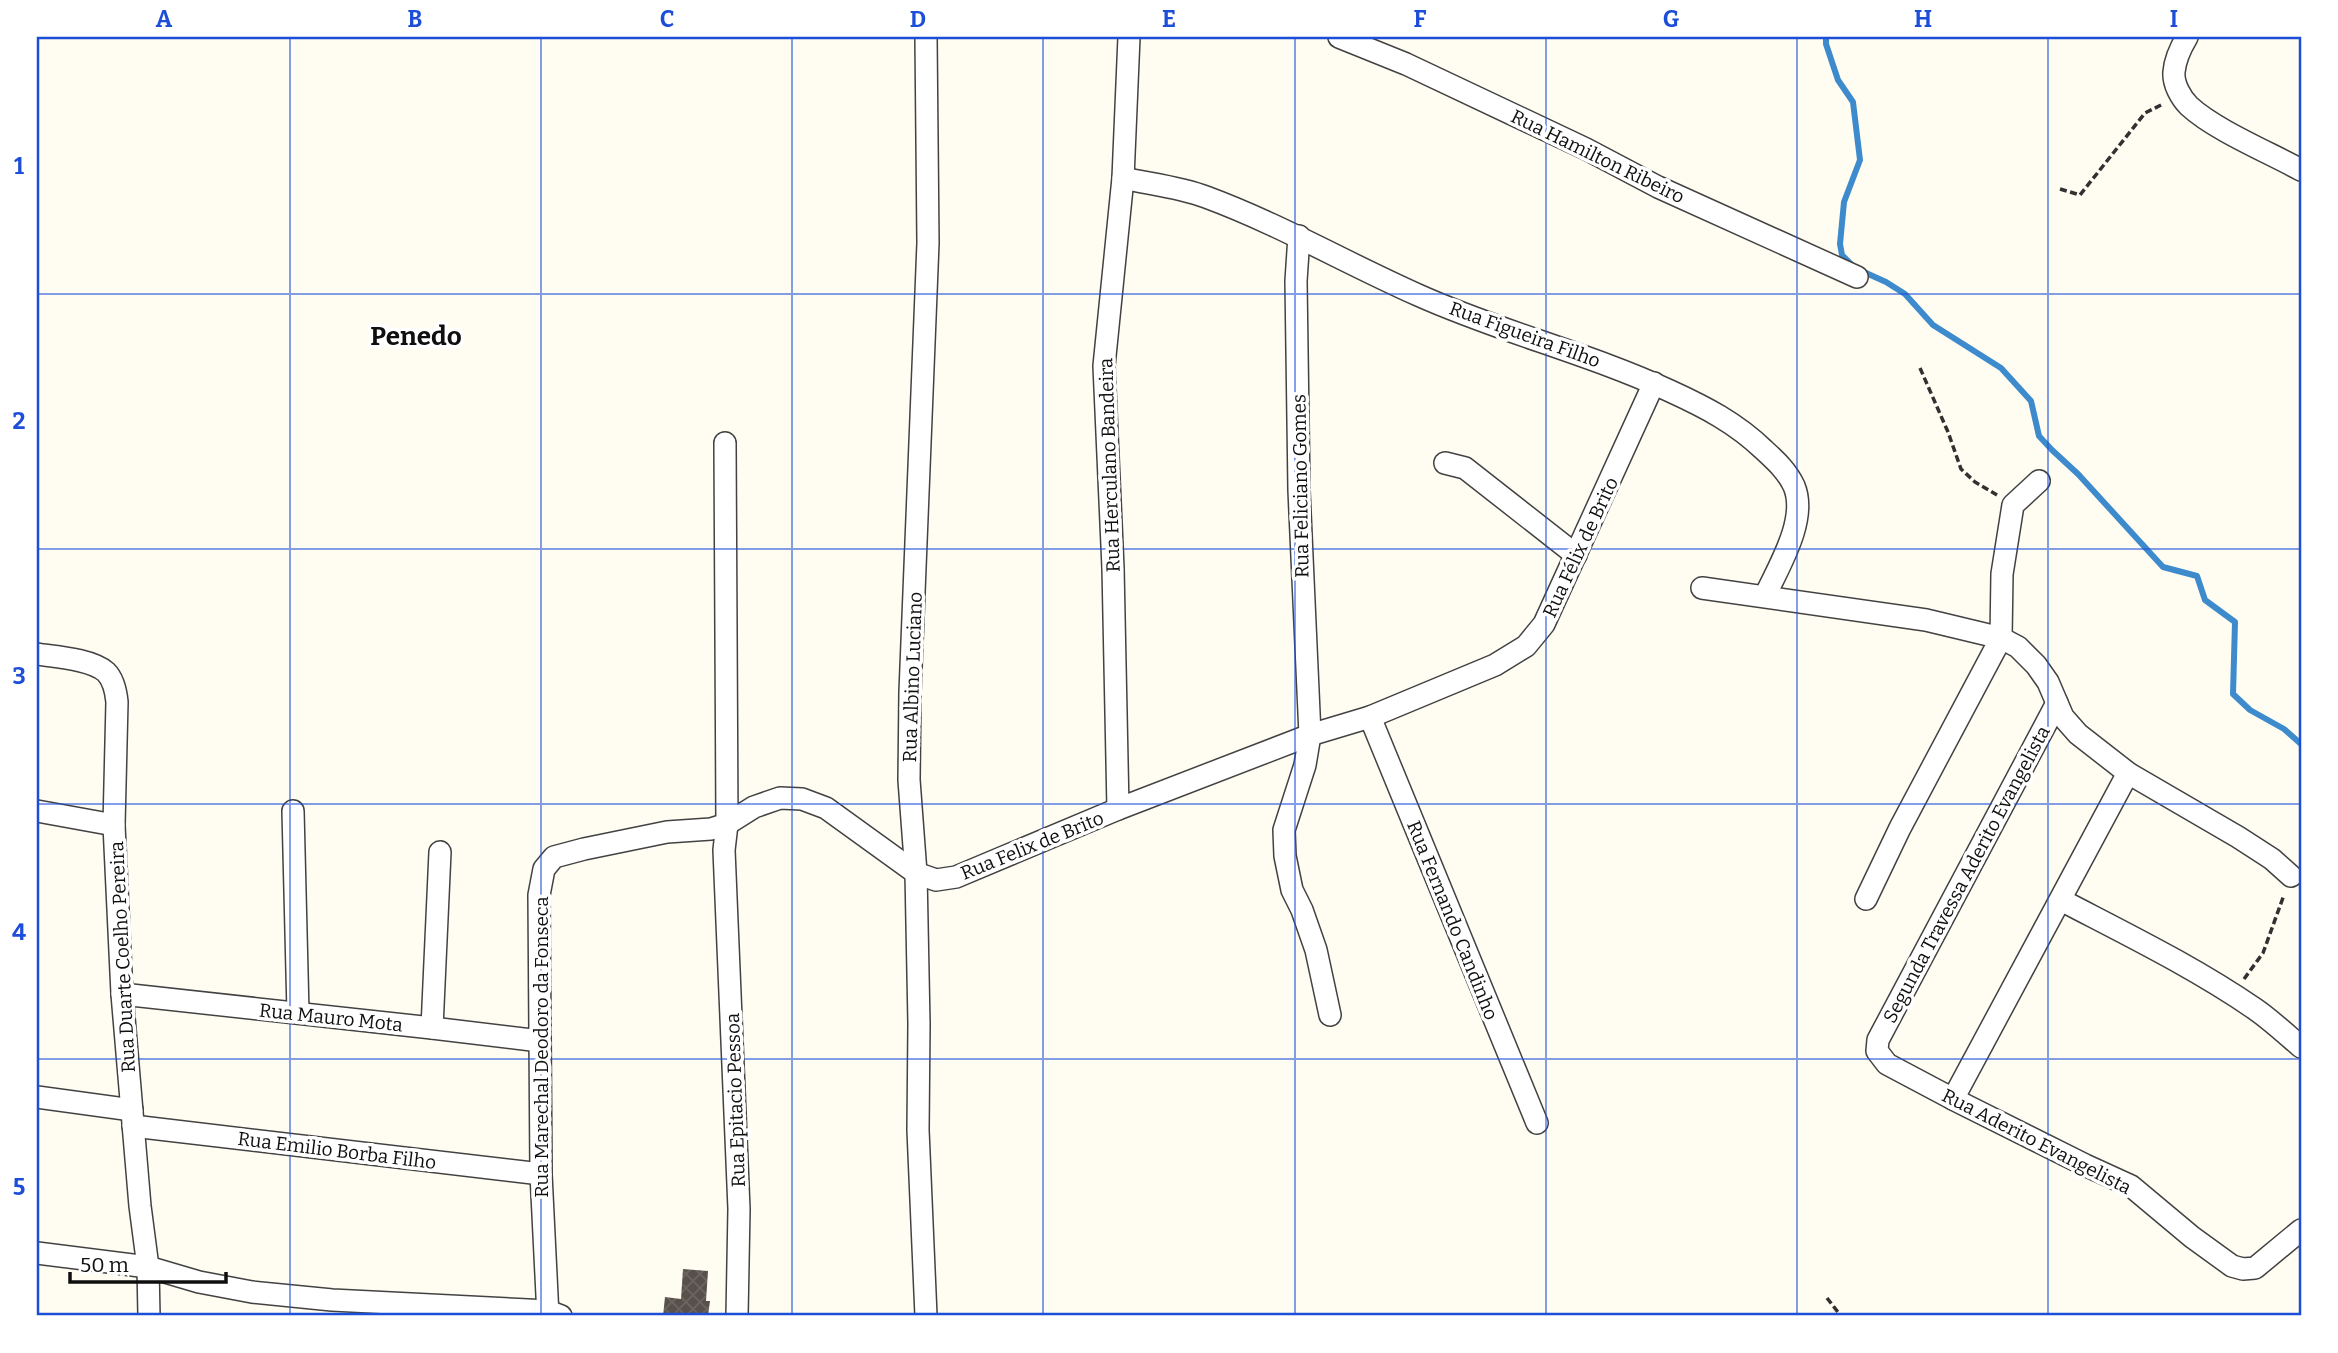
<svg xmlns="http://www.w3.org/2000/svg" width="2338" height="1353" viewBox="0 0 2338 1353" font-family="Bitter,serif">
  <defs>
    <pattern id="building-cross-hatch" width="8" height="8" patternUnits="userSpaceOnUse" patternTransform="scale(1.75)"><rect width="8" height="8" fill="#58514b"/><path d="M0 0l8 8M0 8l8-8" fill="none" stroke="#6b6561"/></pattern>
  </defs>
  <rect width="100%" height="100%" fill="#fffdf1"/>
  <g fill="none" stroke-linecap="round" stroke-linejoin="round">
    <!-- stream -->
    <path stroke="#3d8bcd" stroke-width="6" d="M1826 37V44L1838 80 1853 102 1860 160 1844 202 1840 244 1842 255 1855 268 1886 282 1905 294 1933 325 2001 368 2031 401 2039 436 2052 450 2078 474 2163 567 2197 576 2205 600 2235 622 2233 694 2250 710 2284 729 2301 744"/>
  </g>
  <!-- building -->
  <path fill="url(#building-cross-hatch)" d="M683 1269 708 1271 706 1301H710L708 1316H663L665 1297 681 1299Z"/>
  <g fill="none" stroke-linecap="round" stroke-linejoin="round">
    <!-- minor casing -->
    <g stroke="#424242" stroke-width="24">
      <g id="minor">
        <path d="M926 37 928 243 910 692 909 780 916 873 919 1024 918 1130 926 1316"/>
        <path d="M1339 37 1406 64 1586 149 1658 187 1857 277"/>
        <path d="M2187 37C2181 47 2175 60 2174 72 2173 84 2181 98 2189 106 2215 130 2268 152 2301 170"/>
        <path d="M1123 178C1150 184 1180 187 1206 197 1279 224 1346 263 1418 295 1500 332 1588 353 1670 391 1705 407 1736 423 1764 450 1776 461 1787 471 1794 486 1808 519 1779 566 1765 596"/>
        <path d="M1299 236 1296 281 1299 490 1310 735 1305 765 1284 830 1285 856 1292 890 1302 910 1316 950 1330 1015"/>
        <path d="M725 443 727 824 724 850 739 1209 737 1316"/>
        <path d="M1445 463 1465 468 1576 555"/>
        <path d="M1702 588 1926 620 2001 638 2018 647 2036 665 2048 682 2063 717 2078 734 2128 773 2238 837 2272 859 2291 876"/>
        <path d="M37 654C56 657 91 659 106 672 114 680 116 692 117 702L114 825 122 994 140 1206 148 1267 149 1316"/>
        <path d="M2057 703 1878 1040 1877 1051 1887 1064 1953 1099 2085 1165 2131 1186 2192 1237 2232 1266 2243 1269 2255 1268 2301 1230"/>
        <path d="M1370 717 1537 1123"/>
        <path d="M1118 809 1113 568 1104 366 1123 178 1129 37"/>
        <path d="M37 811 114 825"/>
        <path d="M293 811 298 1013"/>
        <path d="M1866 899 1900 828 2001 638 2002 574 2013 505 2039 481"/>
        <path d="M2061 900C2126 934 2194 967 2255 1009 2271 1020 2286 1034 2301 1047"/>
        <path d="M122 994 432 1028 540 1041"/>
        <path d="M432 1028 440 852"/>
        <path d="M37 1097 132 1110"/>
        <path d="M1953 1099 2128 773"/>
        <path d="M133 1126 541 1174"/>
        <path d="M37 1253 148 1267 199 1282 252 1292 332 1300 548 1311 561 1316"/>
        <path d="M548 1316 541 1174 539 895 544 869 554 857 584 849 667 832 711 829 727 824 754 807 780 798 802 799 826 808 916 873 936 880 956 877 1118 809 1310 735 1370 717 1495 665 1526 646 1544 624 1654 383"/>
      </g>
    </g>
    <!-- path -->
    <g stroke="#313131" stroke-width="3.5" stroke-dasharray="7 3.5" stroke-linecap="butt">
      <path d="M2060 189 2080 195 2145 113 2163 104"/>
      <path d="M1920 368 1948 432 1961 469 1975 482 1997 495"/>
      <path d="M2244 979 2263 953 2284 895"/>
      <path d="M1827 1298 1841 1316"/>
    </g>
    <!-- minor -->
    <use href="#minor" stroke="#fff" stroke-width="21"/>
  </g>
  <!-- grid -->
  <path fill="none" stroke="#1d4ed8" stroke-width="2" stroke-opacity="0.55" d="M290 37V1316M541 37V1316M792 37V1316M1043 37V1316M1295 37V1316M1546 37V1316M1797 37V1316M2048 37V1316M37 294H2301M37 549H2301M37 804H2301M37 1059H2301"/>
  <g text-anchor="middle" stroke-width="7" stroke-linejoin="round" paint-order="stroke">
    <!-- street labels -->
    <g font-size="19" fill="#0f0f0f" stroke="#fff">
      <text transform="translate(1598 156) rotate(26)" y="7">Rua Hamilton Ribeiro</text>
      <text transform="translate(1525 334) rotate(20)" y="7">Rua Figueira Filho</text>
      <text transform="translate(1109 465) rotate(-92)" y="7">Rua Herculano Bandeira</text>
      <text transform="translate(1300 486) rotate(-91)" y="7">Rua Feliciano Gomes</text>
      <text transform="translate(1580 547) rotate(-65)" y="7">Rua Félix de Brito</text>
      <text transform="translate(912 677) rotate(-88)" y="7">Rua Albino Luciano</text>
      <text transform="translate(1032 845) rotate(-22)" y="7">Rua Felix de Brito</text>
      <text transform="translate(1966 874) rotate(-62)" y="7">Segunda Travessa Aderito Evangelista</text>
      <text transform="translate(1453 920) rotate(68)" y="7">Rua Fernando Candinho</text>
      <text transform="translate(122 957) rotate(-93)" y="7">Rua Duarte Coelho Pereira</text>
      <text transform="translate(331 1017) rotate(6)" y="7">Rua Mauro Mota</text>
      <text transform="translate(541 1047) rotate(-90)" y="7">Rua Marechal Deodoro da Fonseca</text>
      <text transform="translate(735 1100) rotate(-92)" y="7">Rua Epitacio Pessoa</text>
      <text transform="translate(2037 1141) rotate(27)" y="7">Rua Aderito Evangelista</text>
      <text transform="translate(337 1150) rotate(7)" y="7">Rua Emilio Borba Filho</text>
    </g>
    <!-- district labels -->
    <g font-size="26" font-weight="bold" fill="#0f0f0f" stroke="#fff">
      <text x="416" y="345">Penedo</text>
    </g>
  </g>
  <!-- border -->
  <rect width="2338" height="1353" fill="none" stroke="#ffffff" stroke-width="77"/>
  <!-- scale -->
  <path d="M70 1272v10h156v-10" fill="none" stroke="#0f0f0f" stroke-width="3.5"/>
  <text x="80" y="1272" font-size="21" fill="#0f0f0f" stroke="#ffffff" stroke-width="5" paint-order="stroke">50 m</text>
  <rect x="38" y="38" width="2262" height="1276" fill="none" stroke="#1d4ed8" stroke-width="2.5"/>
  <g font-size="23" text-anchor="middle" font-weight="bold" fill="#1d4ed8">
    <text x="164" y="27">A</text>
    <text x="415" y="27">B</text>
    <text x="667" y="27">C</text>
    <text x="918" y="27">D</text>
    <text x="1169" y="27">E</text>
    <text x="1420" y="27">F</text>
    <text x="1671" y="27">G</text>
    <text x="1923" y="27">H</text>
    <text x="2174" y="27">I</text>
    <text x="19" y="174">1</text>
    <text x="19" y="429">2</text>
    <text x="19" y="684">3</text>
    <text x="19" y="940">4</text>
    <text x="19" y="1195">5</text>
  </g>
</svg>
